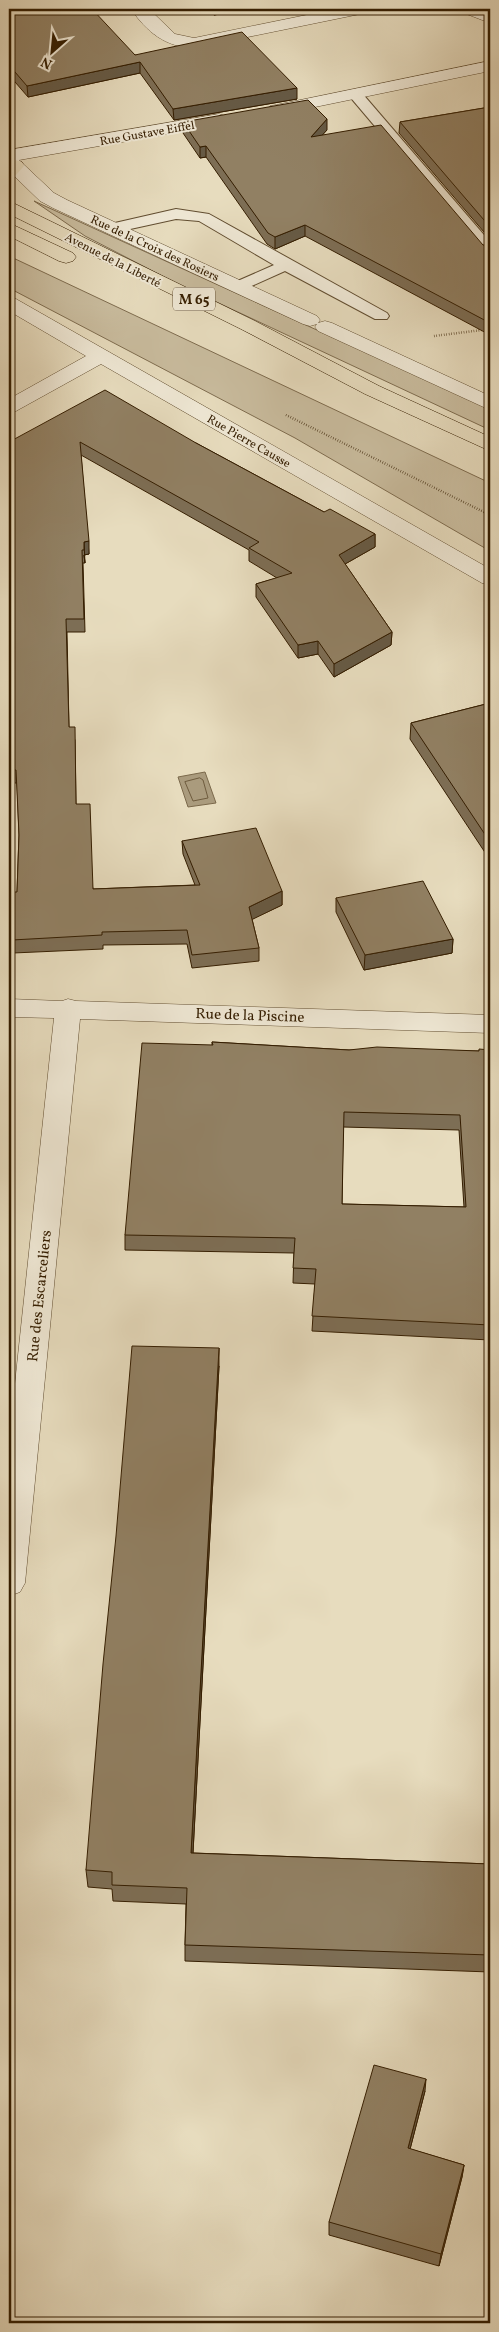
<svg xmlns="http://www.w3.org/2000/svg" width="499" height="2332" viewBox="0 0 499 2332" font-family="Vollkorn,serif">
  <rect width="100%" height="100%" fill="#e7dcbe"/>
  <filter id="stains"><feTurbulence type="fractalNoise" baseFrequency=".004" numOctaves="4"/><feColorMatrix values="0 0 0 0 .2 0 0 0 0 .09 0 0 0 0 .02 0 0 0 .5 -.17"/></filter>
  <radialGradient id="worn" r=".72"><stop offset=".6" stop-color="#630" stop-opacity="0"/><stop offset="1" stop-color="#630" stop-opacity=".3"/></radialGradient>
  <!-- green -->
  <g fill="#c9bc9e" stroke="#7e6c4f">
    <path d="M34 201 490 409V430L178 284 85 236Z"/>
    <path d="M9 256 490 483V551L295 438 9 288Z"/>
  </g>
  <!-- water -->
  <path fill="#aa9b7d" stroke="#7b694b" d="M205 772 216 803 188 807 178 777Z"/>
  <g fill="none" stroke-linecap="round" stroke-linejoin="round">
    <!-- shore -->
    <path stroke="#6f5c3e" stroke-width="1" d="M200 778 203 780 208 798 193 801 185 782Z"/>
    <!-- lane casing -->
    <g stroke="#614d30" stroke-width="2">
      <g id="lane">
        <path d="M356 91 361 92 490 242V257L484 255 351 98 349 95Z"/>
        <path d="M176 209 209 214 387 313 389 316 387 319H375L285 271 245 289H233L231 286 233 283 274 265 199 221 176 219 112 233 106 231 104 228 106 225Z"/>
      </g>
    </g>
    <!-- street casing -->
    <g stroke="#614d30" stroke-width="1">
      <g id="street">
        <path d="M131 9H149L175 34 194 38 336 9H369L366 13 360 14 194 48C165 47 147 32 131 9Z"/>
        <path d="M461 9H484L490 12V23L464 13Z"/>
        <path d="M490 61V71L276 115 270 114 267 110 270 106 276 105Z"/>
        <path d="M219 114 225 116 228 120 225 124 19 160 54 193 67 200 317 316 320 320 318 323 325 321 332 323 490 396V410L318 331 315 327 317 324 310 326 303 324 53 208 40 201 9 171V150Z"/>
        <path d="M9 297 16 299 490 569V585L482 583 101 364 16 411 9 413V399L86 356 9 311Z"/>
        <path d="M9 999 62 1001 68 999 76 1001 490 1015V1033L80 1019 25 1583 20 1592 9 1596V1440L54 1018 9 1017Z"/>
      </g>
    </g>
    <!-- primary casing -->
    <g stroke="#341d00" stroke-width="1">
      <g id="primary">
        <path d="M15 160 22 162 24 166 16 175 9 177V162Z"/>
        <path d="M9 201 255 321 379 386 490 437V451L365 394 241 329 9 214Z"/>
        <path d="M9 223 73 253 76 257 73 261 66 263 59 261 9 236Z"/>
      </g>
    </g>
    <!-- path -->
    <g stroke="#341d00" stroke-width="2.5" stroke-dasharray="0.5 2" stroke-linecap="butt">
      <path d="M434 336 490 329"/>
      <path d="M286 415 490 515"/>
    </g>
    <!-- lane -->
    <use href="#lane" fill="#efe8d5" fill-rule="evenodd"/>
    <!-- street -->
    <use href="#street" fill="#efe8d5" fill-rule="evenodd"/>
    <!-- primary -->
    <use href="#primary" fill="#e7dcbe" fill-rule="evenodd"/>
  </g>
  <!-- wall -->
  <g fill="#7d6e55" stroke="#341d00" fill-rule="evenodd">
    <path d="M9 9 135 55 297 99 174 120 140 73 28 97 9 75Z"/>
    <path d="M207 9H248L214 15Z"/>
    <path d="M490 107V239L399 133 400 122Z"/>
    <path d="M183 122 327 130 322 135 483 245 490 247V335L305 236 275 249 267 244 206 157 200 158 183 133Z"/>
    <path d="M9 442 196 443 324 512 375 534V547L345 564 392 632 391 645 334 677 318 654 298 658 256 597V584L277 578 249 561V550L81 455 89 554 84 555 85 563H83L85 632H67L69 727 75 740 76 804 93 889 195 885 183 854 182 841 282 891V905L252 919 259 948V961L192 968 187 944 103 945V949L13 953 12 940 17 892 19 835 17 783H10L9 772 12 579Z"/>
    <path d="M490 703V860L410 739 411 723Z"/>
    <path d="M336 898 453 939 452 953 364 970 336 912Z"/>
    <path d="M212 1042 349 1050 478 1051 490 1050V1340L312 1331 315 1284 293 1283 294 1253 125 1250V1235L212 1045ZM343 1127 459 1130 464 1207 342 1204Z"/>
    <path d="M219 1366 193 1853 490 1864V1972L185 1961V1945L186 1904 113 1901 112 1889 88 1887 86 1870Z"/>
    <path d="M425 2091 410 2149 464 2165 462 2177 439 2266 329 2235V2222Z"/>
  </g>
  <!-- shaded-wall -->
  <g fill="#665a45" stroke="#341d00">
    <path d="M214 9H248L214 15Z"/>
    <path d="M140 62V73L28 97 27 86Z"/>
    <path d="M297 88V99L174 120 173 109Z"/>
    <path d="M327 119V130L311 148V137Z"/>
    <path d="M206 146V157L200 158V147Z"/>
    <path d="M305 225V236L275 249V237Z"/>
    <path d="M375 534V547L338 568 339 555Z"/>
    <path d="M89 541V554L84 555 85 563 84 542Z"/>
    <path d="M392 632 391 645 334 677V664Z"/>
    <path d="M318 641V654L298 658V645Z"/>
    <path d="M282 891V905L249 921V907Z"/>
    <path d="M453 939 452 953 364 970 365 955Z"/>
    <path d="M219 1348V1366L192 1870 191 1853Z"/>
    <path d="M426 2079 425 2091 407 2161 408 2148Z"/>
    <path d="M464 2165 462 2177 439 2266 441 2254Z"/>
  </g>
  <!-- building -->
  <g fill="#918063" stroke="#341d00" fill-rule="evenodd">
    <path d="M9 9H92L135 55 242 32 297 88 173 109 140 62 27 86 9 65Z"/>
    <path d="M308 100 327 119 311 137 381 125 483 245 490 247V323L305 225 275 237 268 233 206 146 200 147 183 122Z"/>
    <path d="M490 107V227L400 122Z"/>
    <path d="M105 390 196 443 324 512 330 509 375 534 339 555 392 632 334 664 318 641 298 645 256 584 292 573 249 548 259 542 80 442 89 541 84 542V550H82L84 619H66L69 727H75L76 804H90L93 889 200 885 182 841 256 828 282 891 249 907 259 948 192 955 187 930 102 932V935L12 940 11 892H17L19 835 16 770H9L11 652 9 579H12L9 508V442Z"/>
    <path d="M490 703V842L411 723Z"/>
    <path d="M423 881 453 939 365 955 336 898Z"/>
    <path d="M212 1042 349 1050 377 1047 479 1051V1049L490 1050V1325L312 1316 316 1269 293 1268 295 1238 125 1235 142 1043 213 1045ZM344 1112 460 1115 466 1207 342 1204Z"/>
    <path d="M132 1346 219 1348 191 1853 490 1864V1955L185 1945 187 1888 112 1885V1872L86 1870 103 1664 116 1536Z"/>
    <path d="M374 2065 426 2079 408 2148 464 2165 441 2254 329 2222Z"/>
  </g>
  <g text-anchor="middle" stroke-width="4" stroke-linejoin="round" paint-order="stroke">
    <!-- far-street labels -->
    <g font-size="12" fill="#341d00" stroke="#efe8d5">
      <text transform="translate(147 133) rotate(-10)" y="4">Rue Gustave Eiffel</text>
      <text transform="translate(155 248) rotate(25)" y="4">Rue de la Croix des Rosiers</text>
      <text transform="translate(113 260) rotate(27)" y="4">Avenue de la Liberté</text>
      <text transform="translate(249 441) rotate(30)" y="4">Rue Pierre Causse</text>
    </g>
    <!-- shield labels -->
    <rect fill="#efe8d5" stroke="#6c5a40" stroke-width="1" x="173" y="287.5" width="42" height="23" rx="4"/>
    <g font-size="14" font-weight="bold" fill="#341d00">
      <text x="194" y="304">M 65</text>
    </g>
    <!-- street labels -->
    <g font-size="15" fill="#341d00" stroke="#efe8d5">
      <text transform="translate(250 1015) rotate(2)" y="5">Rue de la Piscine</text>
      <text transform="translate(39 1296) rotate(-84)" y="5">Rue des Escarceliers</text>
    </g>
  </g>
  <!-- margin -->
  <rect width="499" height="2332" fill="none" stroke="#e7dcbe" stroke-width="30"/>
  <rect x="10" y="10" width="479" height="2312" fill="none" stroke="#341d00" stroke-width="2.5"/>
  <rect x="15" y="15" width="469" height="2302" fill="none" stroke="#341d00"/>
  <!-- north arrow -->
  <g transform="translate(52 52) rotate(207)" stroke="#efe8d5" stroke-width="4" paint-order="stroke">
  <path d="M0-4L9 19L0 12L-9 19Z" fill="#341d00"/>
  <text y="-8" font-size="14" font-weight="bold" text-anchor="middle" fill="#341d00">N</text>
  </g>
  <rect width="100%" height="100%" filter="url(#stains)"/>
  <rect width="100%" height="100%" fill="url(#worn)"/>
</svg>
